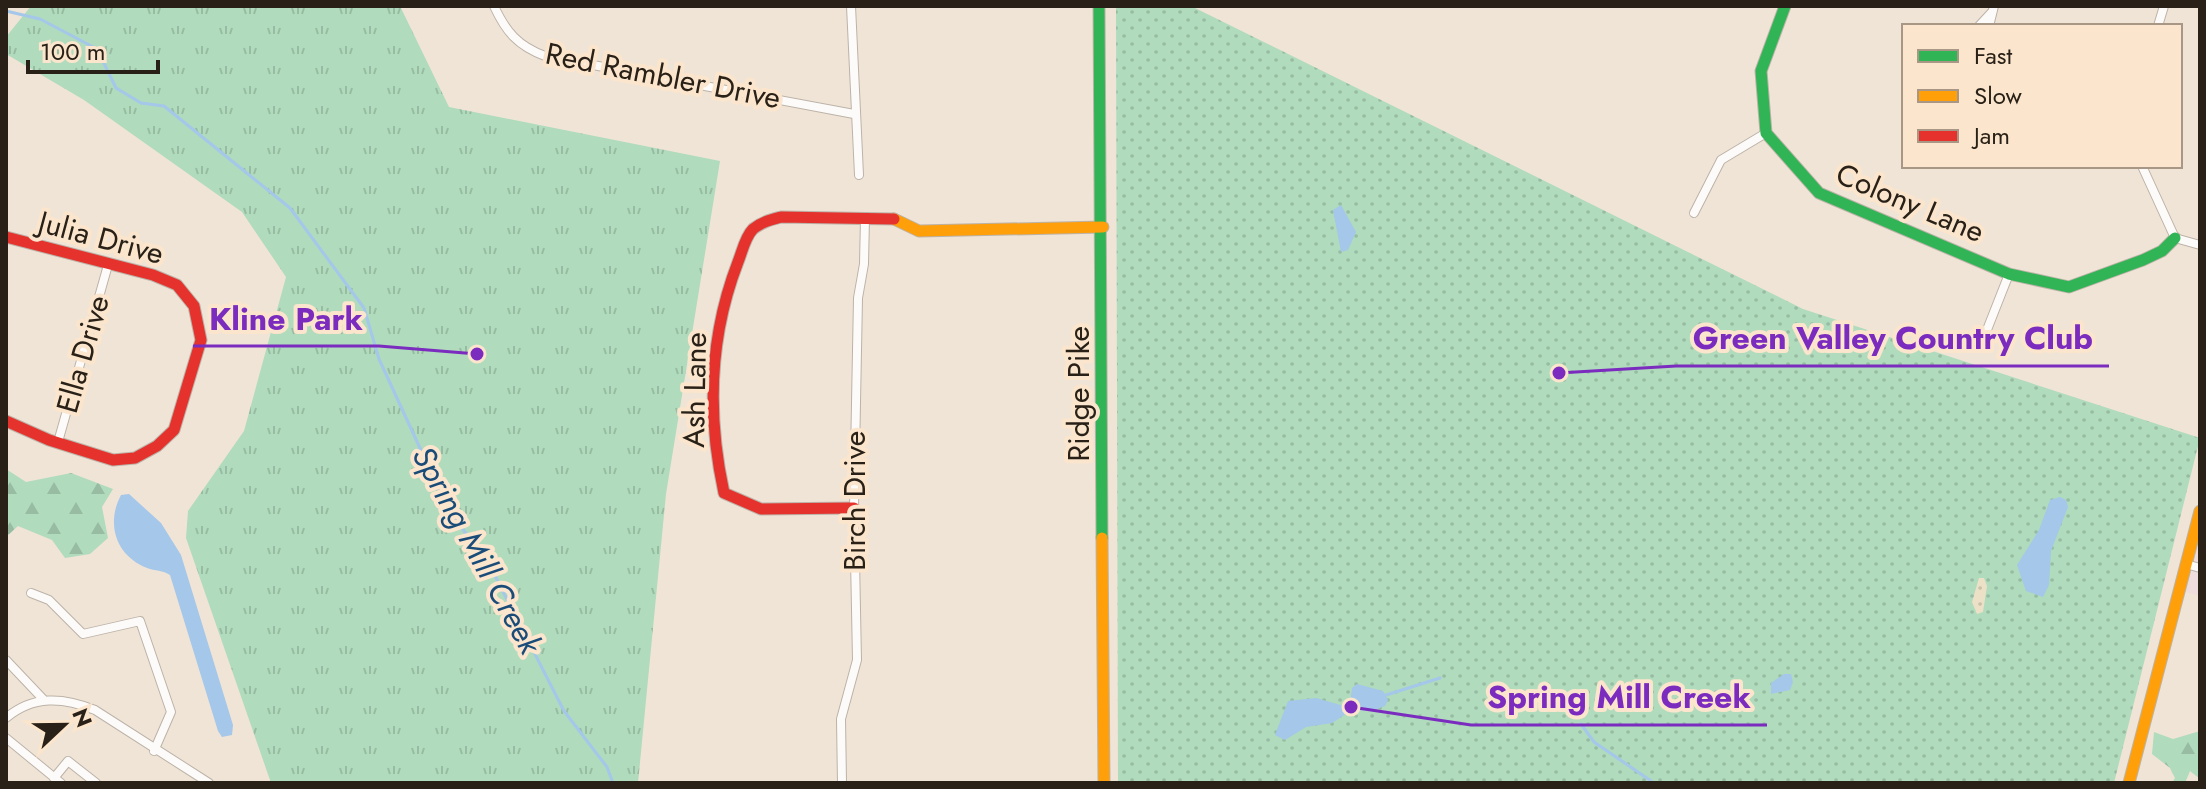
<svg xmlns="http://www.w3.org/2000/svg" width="2206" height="789" viewBox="0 0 2206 789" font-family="Jost,sans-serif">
  <defs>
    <pattern id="grass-dots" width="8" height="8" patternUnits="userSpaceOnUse" patternTransform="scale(2)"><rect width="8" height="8" fill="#b0dbbd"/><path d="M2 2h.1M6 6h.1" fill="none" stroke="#97bca2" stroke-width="1.8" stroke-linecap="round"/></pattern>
    <pattern id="forest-firs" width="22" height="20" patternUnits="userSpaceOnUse" patternTransform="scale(2)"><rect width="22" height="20" fill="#b0dbbd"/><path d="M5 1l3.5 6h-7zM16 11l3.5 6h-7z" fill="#97bca2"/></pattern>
    <pattern id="sand-dots" width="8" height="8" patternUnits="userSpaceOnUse" patternTransform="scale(2)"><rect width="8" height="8" fill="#ece1c7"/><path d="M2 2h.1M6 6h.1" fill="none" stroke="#cac1aa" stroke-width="1.8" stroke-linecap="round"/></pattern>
    <pattern id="park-tufts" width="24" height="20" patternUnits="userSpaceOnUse" patternTransform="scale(2)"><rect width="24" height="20" fill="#b0dbbd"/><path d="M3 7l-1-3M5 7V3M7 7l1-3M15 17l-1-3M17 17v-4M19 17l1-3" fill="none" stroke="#97bca2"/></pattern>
  </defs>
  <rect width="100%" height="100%" fill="#f0e4d6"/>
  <!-- education -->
  <path fill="#efddde" d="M2200 512V596L2179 590Z"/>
  <!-- grass -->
  <path fill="url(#grass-dots)" d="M1116 6H1191L1803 309 2200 438 2114 783H1118Z"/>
  <!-- forest -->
  <g fill="url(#forest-firs)">
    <path d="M6 469 26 482 71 473 113 489 102 507 108 538 90 554 65 558 52 540 18 526 6 537Z"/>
    <path d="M2200 731V779L2190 771 2185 783H2172L2175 778 2170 768 2152 754 2154 732 2173 739Z"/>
  </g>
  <!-- sand -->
  <path fill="url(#sand-dots)" d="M1979 578H1984L1987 586 1983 612 1977 614 1972 602Z"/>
  <!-- park -->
  <path fill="url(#park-tufts)" d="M31 6H400L449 107 720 161 666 494 638 783H271L186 538 188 511 244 431 286 277 242 212 84 100 6 54V37Z"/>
  <!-- water -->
  <g fill="#a4c7ea">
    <path d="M1341 205 1356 232 1348 250 1341 252 1333 210Z"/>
    <path d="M129 494 161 523 181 555 233 725 232 735 222 737 218 731 170 575C163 570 155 571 147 568 115 555 106 523 121 495Z"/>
    <path d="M2060 497 2066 500 2068 507 2051 551 2049 585 2043 597 2026 591 2017 565 2039 530 2050 500Z"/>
    <path d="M1784 674H1791L1793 682 1790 690 1771 694V683Z"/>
    <path d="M1357 684 1383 691 1388 700 1385 706 1372 711 1352 710 1332 723 1306 727 1285 740 1275 735 1288 701 1316 698 1344 706 1350 703 1352 688Z"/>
  </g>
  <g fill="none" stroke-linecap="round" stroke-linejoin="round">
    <!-- stream -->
    <g stroke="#a4c7ea" stroke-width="3">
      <path d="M6 11 40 19 97 49 116 88 141 103 164 106 290 208 364 308 379 359 448 509 490 566 564 711 607 767 613 783"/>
      <path d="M1383 696 1440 678"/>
      <path d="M1581 724 1594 742 1654 783"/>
    </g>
    <!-- street casing -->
    <g stroke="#bcb3a8" stroke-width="10">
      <g id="street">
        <path d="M494 6C506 32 518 46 545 56L854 114"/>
        <path d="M851 6 859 175"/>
        <path d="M1979 26 1992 12"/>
        <path d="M1989 26 1994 6"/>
        <path d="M2158 26 2164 6"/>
        <path d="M2142 166 2175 238 2200 245"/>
        <path d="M1694 213 1721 160 1766 133"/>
        <path d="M1983 340 2009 274"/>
        <path d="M58 442 108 265"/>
        <path d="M2186 564 2200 568"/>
        <path d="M31 593 49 600 83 634 140 621 171 712 154 751"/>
        <path d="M6 660 43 699"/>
        <path d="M6 718C33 695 63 697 95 710L209 783"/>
        <path d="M6 738 61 783"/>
        <path d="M54 778 68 761 96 783"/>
        <path d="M842 783 841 719 857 660 854 508 858 298 864 264 865 218"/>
      </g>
    </g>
    <!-- fast casing -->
    <g stroke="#bcb3a8" stroke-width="13">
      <g id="fast">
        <path d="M1099 6 1102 538"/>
        <path d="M1785 6 1761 71 1766 133 1819 193 2009 274 2069 287 2143 260 2162 251 2175 238"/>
      </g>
    </g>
    <!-- slow casing -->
    <g stroke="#bcb3a8" stroke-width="13">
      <g id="slow">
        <path d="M894 219 919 231 1103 227"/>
        <path d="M1102 538 1104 783"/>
        <path d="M2129 783 2200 511"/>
      </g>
    </g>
    <!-- jam casing -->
    <g stroke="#bcb3a8" stroke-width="13">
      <g id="jam">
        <path d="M6 237 153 275 177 285 194 306 201 340 174 430 157 446 135 458 113 460 49 440 6 421"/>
        <path d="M854 508 761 509 724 493C707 415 709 337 738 262 742 252 745 237 753 229 762 222 770 220 781 217L894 219"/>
      </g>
    </g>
    <!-- street -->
    <use href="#street" stroke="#fdfbf9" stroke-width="8"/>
    <!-- fast -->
    <use href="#fast" stroke="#30b455" stroke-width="11"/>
    <!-- slow -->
    <use href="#slow" stroke="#ff9f0a" stroke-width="11"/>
    <!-- jam -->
    <use href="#jam" stroke="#e5322d" stroke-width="11"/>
  </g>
  <g text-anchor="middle" stroke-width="8" stroke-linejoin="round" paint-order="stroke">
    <!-- street labels -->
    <g font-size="30" fill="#292117" stroke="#fbe5cc">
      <text transform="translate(663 76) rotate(11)" y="10">Red Rambler Drive</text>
      <text transform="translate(1910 203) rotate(23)" y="10">Colony Lane</text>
      <text transform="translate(101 238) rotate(15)" y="10">Julia Drive</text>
      <text transform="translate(83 354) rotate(-74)" y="10">Ella Drive</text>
      <text transform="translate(695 390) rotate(-89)" y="10">Ash Lane</text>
      <text transform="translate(1079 394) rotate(-90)" y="10">Ridge Pike</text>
      <text transform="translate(855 501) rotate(-90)" y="10">Birch Drive</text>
    </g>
    <!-- water labels -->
    <g font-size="32" font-style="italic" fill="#1a4c79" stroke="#fbe5cc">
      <text transform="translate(477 550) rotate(61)" y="11">Spring Mill Creek</text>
    </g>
  </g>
  <!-- callouts -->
  <path fill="none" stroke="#7b2cbf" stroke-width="3" d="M477 354L379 346H193M1559 373L1676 366H2109M1351 707L1471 725H1767"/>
  <g fill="#7b2cbf" stroke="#fbe5cc" stroke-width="3">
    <circle cx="477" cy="354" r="8"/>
    <circle cx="1559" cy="373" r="8"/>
    <circle cx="1351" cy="707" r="8"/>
  </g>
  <g font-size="32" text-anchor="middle" font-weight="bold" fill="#7b2cbf" stroke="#fbe5cc" stroke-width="8" stroke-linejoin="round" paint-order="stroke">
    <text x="286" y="330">Kline Park</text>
    <text x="1893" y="349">Green Valley Country Club</text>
    <text x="1619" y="708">Spring Mill Creek</text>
  </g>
  <!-- border -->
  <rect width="2206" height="789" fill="none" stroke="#292117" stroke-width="16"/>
  <!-- legend -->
  <rect x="1902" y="24" width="280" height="144" fill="#fbe5cc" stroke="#a79784" stroke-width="2"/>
  <rect x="1918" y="50" width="40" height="12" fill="#30b455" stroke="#a79784" stroke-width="2"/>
  <text x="1974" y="64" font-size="24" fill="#292117">Fast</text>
  <rect x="1918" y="90" width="40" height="12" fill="#ff9f0a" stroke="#a79784" stroke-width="2"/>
  <text x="1974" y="104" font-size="24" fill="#292117">Slow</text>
  <rect x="1918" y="130" width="40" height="12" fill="#e5322d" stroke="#a79784" stroke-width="2"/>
  <text x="1974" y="144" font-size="24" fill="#292117">Jam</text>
  <!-- north arrow -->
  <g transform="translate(64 725) rotate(68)" stroke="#fbe5cc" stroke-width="6" paint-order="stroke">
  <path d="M0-6L14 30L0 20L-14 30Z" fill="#292117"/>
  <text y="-12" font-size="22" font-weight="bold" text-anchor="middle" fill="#292117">N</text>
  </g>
  <!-- scale -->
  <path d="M28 60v12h130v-12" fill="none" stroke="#292117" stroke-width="4"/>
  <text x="40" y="60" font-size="24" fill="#292117" stroke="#fbe5cc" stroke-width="6" paint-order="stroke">100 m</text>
</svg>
